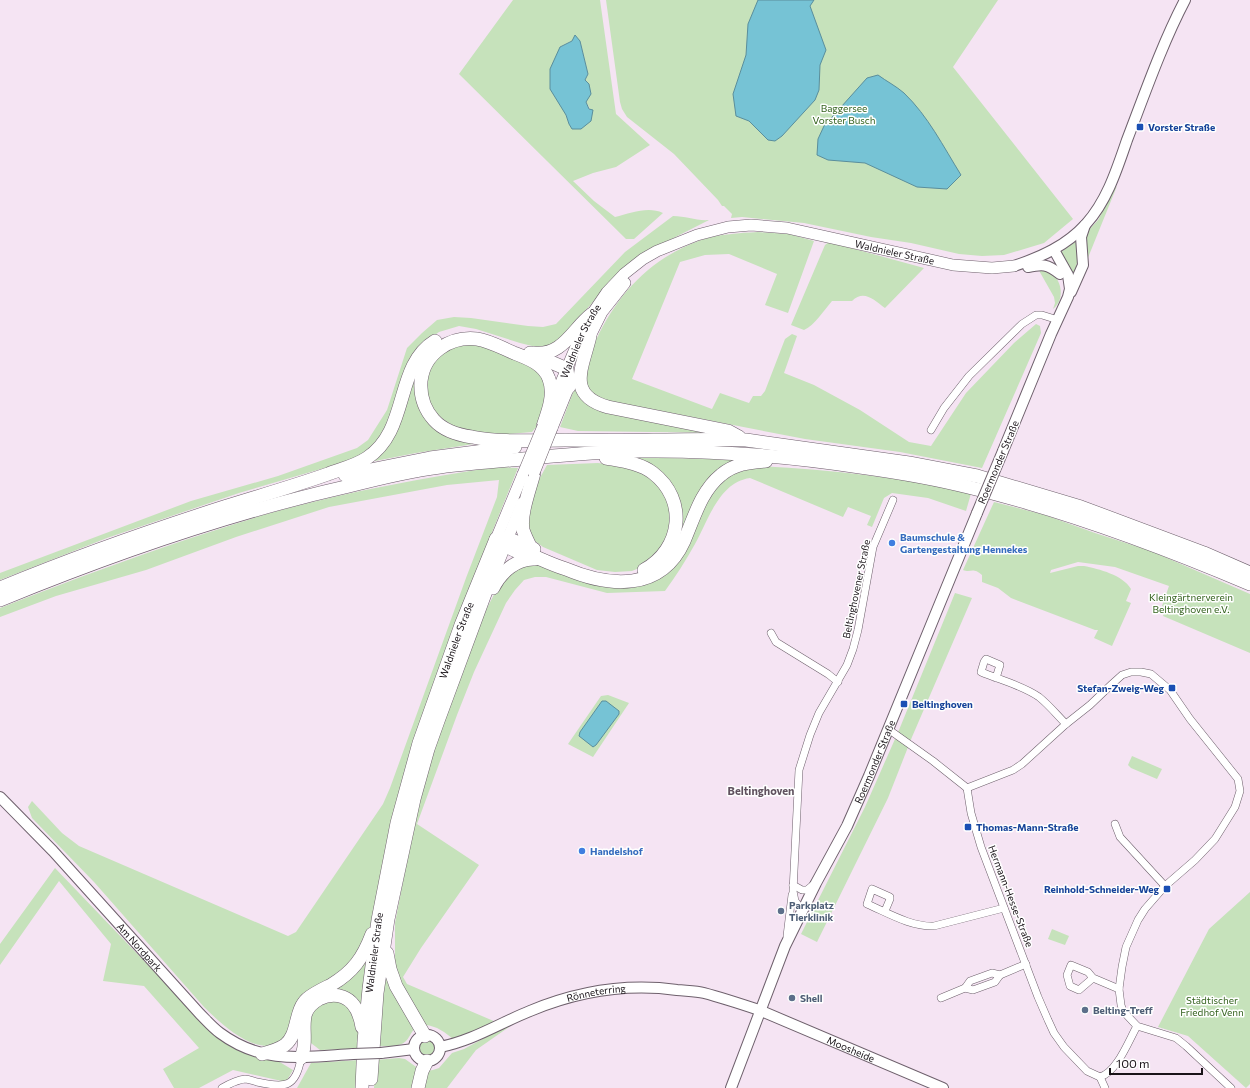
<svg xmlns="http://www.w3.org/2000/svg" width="1250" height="1088" viewBox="0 0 1250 1088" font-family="Commissioner,sans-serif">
  <rect width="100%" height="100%" fill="#f5e4f3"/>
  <!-- green -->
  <g fill="#c6e2bb" fill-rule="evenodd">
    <path d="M513 0H600L616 114 650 145 616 167 593 173 573 181 594 201 615 217C631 213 648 206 663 213L634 239H626L459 74ZM572 41H580L588 74 585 80 586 102 590 109 569 124 566 115 560 47Z"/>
    <path d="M606 0H998L953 67 1073 219 1044 243 1004 255 982 256 959 254 911 243 871 237 804 223 742 217 731 218 732 214 724 206H722L718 200 674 154 627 117 622 109 620 102Z"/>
    <path d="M1117 186 1081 275 1086 233 1098 220 1104 209 1115 188Z"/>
    <path d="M673 216C686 216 696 221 709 220L650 250 621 270 557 343 540 348 520 343 476 329 459 326 439 332 426 341 385 435 366 453 345 462 239 493 107 538 0 580V573L191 501 278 476 357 448 368 440 387 410 407 348 422 333 437 320 454 317 471 318 528 326 543 327 556 324 625 252Z"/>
    <path d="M758 232 789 234 814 241 788 313 765 305 777 274 729 254 705 255 680 262 632 379 712 409 720 393 749 403 753 396H761L765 391 785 339 792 334 797 336 784 373 814 385 860 410 909 442 931 446 966 393 1014 343 1036 324 1040 326 1041 333 982 468 900 452 805 439 604 400 591 393 584 381C585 374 586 366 588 360 590 353 594 347 596 340 618 293 651 258 701 240 720 234 739 233 758 232Z"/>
    <path d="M1078 240V258L1074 277 1061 252Z"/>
    <path d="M829 242 924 268 885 308C874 300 864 289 852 301H832C824 310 815 325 804 330L791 325 825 245Z"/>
    <path d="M1037 267C1057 266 1070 296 1053 309L1055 303 1054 297Z"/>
    <path d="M465 344 487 346 521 359 542 376 548 394 539 424 532 432C510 434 478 438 456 427 434 416 423 401 428 376 430 369 432 363 437 357 445 350 455 347 465 344Z"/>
    <path d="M423 363 429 418 487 442 416 453 365 463 409 384Z"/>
    <path d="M577 382 588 401 725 433 578 431 560 427Z"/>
    <path d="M625 457 746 460C733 465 721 469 712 480 686 509 685 562 642 576 630 579 618 580 606 577 623 578 639 577 653 567 686 546 688 496 658 471 648 463 636 464 625 457Z"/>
    <path d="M598 463 631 467 648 475 669 499 672 518 666 544 644 566 632 571 615 572 597 570 543 547 535 541 527 531 528 510 536 485 547 465Z"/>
    <path d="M757 466C829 469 901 479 972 490L966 511 928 498 892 493 884 498 872 527 867 525 871 516 848 507 843 517 750 478C719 482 708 521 695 544 686 560 676 576 665 591L607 593 546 577H535L524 580 515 590 506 603 474 672 457 715 417 824 479 865 421 948 403 977 407 984 496 1022 454 1040C445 1032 437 1026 425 1025L402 986 395 965V923L416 814 435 746 477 629 488 606 501 581 513 569 532 563 641 584 700 515 715 488 733 473Z"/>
    <path d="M497 467 518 468 463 604 367 937 360 954 290 1031C284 1038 277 1046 267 1046 245 1046 219 1022 204 1007L94 882 32 818 28 807 32 801 62 833 79 846 288 936 296 932 383 804 390 788 466 578 497 497 499 480 447 485 329 507 236 537 146 570 56 596 0 617V608C72 580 143 553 216 530 236 524 255 517 274 512 347 492 422 478 497 467Z"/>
    <path d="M994 502 1045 515 1095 533 1151 551 1250 594V653L1163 616 1166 608 1162 606 1169 586 1115 567 1078 562 1051 570 1050 573 1078 566H1084C1099 569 1123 575 1131 589L1126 601 1131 603 1112 646 1094 638 1098 630H1095L1011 598 998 588 982 582V575C973 567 971 573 963 570Z"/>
    <path d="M955 593 972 598 912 737 888 798 817 942 801 934 865 807 899 730Z"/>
    <path d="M608 695 629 703 593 757 568 744 601 696Z"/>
    <path d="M1132 756 1162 769 1157 779 1131 768 1128 765Z"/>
    <path d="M55 868 195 1014 253 1055 278 1061 293 1070 286 1082 233 1070 199 1088H174L163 1069 199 1048 144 986 103 981 111 944 59 881 0 965V944Z"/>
    <path d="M1250 892V1084L1246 1088 1188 1036 1158 1027 1209 929Z"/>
    <path d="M1052 929 1069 936 1065 945 1048 939Z"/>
    <path d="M367 957 363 1015 335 994 336 986Z"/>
    <path d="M384 965C393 989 399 1009 416 1028 411 1031 410 1037 406 1041 399 1048 385 1046 376 1046Z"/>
    <path d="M344 1000 359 1025V1046L356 1049 320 1050 307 1040 306 1035 314 1006 320 1002Z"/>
    <path d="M505 1027H509L476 1050 447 1088H374L375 1060 399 1058 405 1059 419 1069 426 1071 433 1070 439 1068 452 1053 464 1049Z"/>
    <circle cx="427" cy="1048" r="8"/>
    <path d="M359 1060 358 1088H297L311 1063Z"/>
  </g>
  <!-- water -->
  <g fill="#76c3d5" stroke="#5a8e9c">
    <path d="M758 0H814L810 6 826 50 820 65 819 90 815 100 782 136 775 141 768 140 749 121 736 116 733 94 746 55 748 24Z"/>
    <path d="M575 35 580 41 588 74 585 80 589 84 591 94 586 102 589 109 593 110 591 121 581 129H572L569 124 566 115 550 89V69L560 47 572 41Z"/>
    <path d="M878 75C886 81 896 86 904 93 928 116 943 146 961 175L947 189 917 187 865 163 828 160 817 155 818 139 824 126 867 78Z"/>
    <path d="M602 701H606L619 711V714L596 745 593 747 579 736 580 732Z"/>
  </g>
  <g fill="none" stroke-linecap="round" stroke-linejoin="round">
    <!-- street casing -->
    <g stroke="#6e606c" stroke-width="8">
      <g id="street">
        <path d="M931 430 944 408 969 376 1022 324 1036 315H1042L1058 320"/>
        <path d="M771 633 776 642 828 674 838 682"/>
        <path d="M996 678 1000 665 986 659 984 662 981 672C1000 680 1022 685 1039 697 1049 705 1057 715 1066 724"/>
        <path d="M888 729 933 761 967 788 1013 770 1022 764 1066 724 1090 705 1112 684 1122 675 1131 672H1141L1151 674 1170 690 1190 719 1238 779 1240 791 1235 807 1215 839 1195 860 1165 886 1145 909 1138 920 1126 947 1122 967 1119 989 1121 1005 1123 1011 1137 1026 1176 1038 1186 1046 1231 1088"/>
        <path d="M967 788 971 813 981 847 1038 997 1048 1020 1054 1033 1064 1047 1087 1071 1100 1077C1117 1072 1128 1042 1137 1026"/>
        <path d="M1115 824 1120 837 1165 886"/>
        <path d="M793 885 802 890H807L813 885"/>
        <path d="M802 910 795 901 793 891 799 770 810 735 819 713 847 665 853 649 858 630 873 547 893 500"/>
        <path d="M885 911 890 899V897L872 889 867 904C888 913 911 927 934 926L1004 908"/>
        <path d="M787 936 792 895"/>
        <path d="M1093 978 1079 990 1070 986 1067 975 1071 965 1088 972 1093 978 1119 989"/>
        <path d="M965 988 973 990 995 982 1000 975 1026 964"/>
        <path d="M941 998 965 988 970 981 992 973 1000 975"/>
        <path d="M1100 1077 1105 1088"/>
        <path d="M222 1088C229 1084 237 1080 245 1079 249 1079 253 1081 257 1082 285 1088 296 1088 301 1058"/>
      </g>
    </g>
    <!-- secondary casing -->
    <g stroke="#6e606c" stroke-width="12">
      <g id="secondary">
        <path d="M1014 266C1041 257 1066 246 1086 224 1107 201 1117 169 1127 140 1145 93 1162 44 1185 0"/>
        <path d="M1028 267C1043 264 1047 264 1060 274"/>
        <path d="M1071 292 1083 265 1081 237 1085 225"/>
        <path d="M1003 451 1051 334 1068 297 1070 289 1068 275 1054 250"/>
        <path id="s1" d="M0 797 53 851 200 1014C207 1021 213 1028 220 1033 263 1065 304 1057 353 1054"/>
        <circle cx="427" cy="1048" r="13"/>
        <path id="s2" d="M440 1047C472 1041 500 1023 530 1011 578 991 626 983 677 990 686 991 696 991 704 993 723 998 741 1004 759 1010L943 1088"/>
        <path d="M381 1053 414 1049"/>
        <path id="s3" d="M731 1088 785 946 816 883 847 826 869 776 977 513"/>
      </g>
    </g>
    <!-- primary casing -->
    <g stroke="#6e606c" stroke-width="12">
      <g id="primary">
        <path d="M587 342 602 312 625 283"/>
        <path id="s4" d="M552 404 582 332 592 314 607 292 624 274 643 259 657 251 697 235 728 227 751 225 787 228 953 265 992 268 1014 266"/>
        <path d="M552 428 572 379"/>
        <path d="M496 539 523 474"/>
        <path d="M505 545 522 503"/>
      </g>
    </g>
    <!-- highway casing -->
    <g stroke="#6e606c" stroke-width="14">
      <g id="highway">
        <path d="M590 336C583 367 565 395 608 407L728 431 739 437"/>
        <path d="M530 353 567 369 569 387"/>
        <path d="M533 353C563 357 573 328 592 314"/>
        <path d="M543 426C548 412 555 394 549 379 544 364 527 358 514 353 502 348 490 341 477 339 450 336 424 353 421 381 420 395 424 409 434 420 443 430 458 435 472 437 502 443 534 440 565 440 594 440 623 441 653 440 684 440 715 439 746 440L909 463 977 476 1081 507 1204 553 1250 573"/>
        <path d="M606 458C622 461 640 463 653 473 688 500 682 549 644 570"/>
        <path d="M345 475 430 458 515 447"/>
        <path d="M496 539 507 538 534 549"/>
        <path d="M499 541C510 551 524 553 538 558 547 562 556 566 566 569 609 587 661 592 684 541 694 518 701 491 721 475 734 464 749 462 766 461"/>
        <path d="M531 548C528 542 525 536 523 530 520 514 530 489 534 473"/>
        <path d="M0 588C73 558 149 531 224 507 259 496 294 486 328 474 341 469 355 466 367 458 410 430 394 366 435 341"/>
        <path d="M493 588C501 572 517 558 535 559"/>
        <path d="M0 600C112 554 226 514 345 487 376 479 408 471 440 467 463 464 487 462 511 460 554 456 597 451 640 451 714 450 787 456 860 467 896 472 933 478 968 487 1065 510 1158 545 1250 584"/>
        <path d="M387 953 390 969 396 986 425 1036"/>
        <path d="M262 1054C270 1052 278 1050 285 1045 299 1034 294 1011 307 999 314 993 323 989 331 985 353 972 363 958 372 934"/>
        <path d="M301 1058C302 1054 304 1050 304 1046 306 1026 298 1011 319 999 327 995 335 994 343 997 356 1002 360 1015 362 1027"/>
        <path d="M371 1079 377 993 388 919 414 799 428 749 438 721 486 591 504 546"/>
        <path id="s5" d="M362 1088 364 1041 369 989 378 920 397 823 419 743 461 625 496 539"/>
        <path d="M418 1088 422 1071 427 1061"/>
      </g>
    </g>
    <!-- street -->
    <use href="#street" stroke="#fff" stroke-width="7"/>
    <!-- secondary -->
    <use href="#secondary" stroke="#fff" stroke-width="10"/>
    <!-- primary -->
    <use href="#primary" stroke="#fff" stroke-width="11"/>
    <!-- highway -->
    <use href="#highway" stroke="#fff" stroke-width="13"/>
    <!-- secondary-bridge casing -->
    <g stroke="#6e606c" stroke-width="12" stroke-linecap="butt">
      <g id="secondary-bridge">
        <path d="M977 513 1003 451"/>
        <path d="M353 1054 381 1053"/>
      </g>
    </g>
    <!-- primary-bridge casing -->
    <g stroke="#6e606c" stroke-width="12" stroke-linecap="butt">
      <g id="primary-bridge">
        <path d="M534 473 552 428"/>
        <path d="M523 474 543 426"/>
      </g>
    </g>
    <!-- secondary-bridge -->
    <use href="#secondary-bridge" stroke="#fff" stroke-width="10"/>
    <!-- primary-bridge -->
    <use href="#primary-bridge" stroke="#fff" stroke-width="11"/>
  </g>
  <!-- markers -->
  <g fill="#1a4fb4" stroke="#fff" stroke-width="1.5">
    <rect x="1136" y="123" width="8" height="8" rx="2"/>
    <rect x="1168" y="684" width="8" height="8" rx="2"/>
    <rect x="900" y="700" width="8" height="8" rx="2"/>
    <rect x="964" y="823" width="8" height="8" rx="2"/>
    <rect x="1163" y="885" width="8" height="8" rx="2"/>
  </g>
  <g fill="#3f7fe0" stroke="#fff" stroke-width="1.5">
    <circle cx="892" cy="543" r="4"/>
    <circle cx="582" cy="851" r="4"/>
  </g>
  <g fill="#5c6f8a" stroke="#fff" stroke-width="1.5">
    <circle cx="781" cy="911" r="4"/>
    <circle cx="792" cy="998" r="4"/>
    <circle cx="1085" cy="1010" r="4"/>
  </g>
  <g text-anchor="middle" stroke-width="3" stroke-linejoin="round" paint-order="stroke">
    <!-- park labels -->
    <g font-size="10" fill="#366420" stroke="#fff">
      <text x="844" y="112">Baggersee<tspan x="844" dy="12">Vorster Busch</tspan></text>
      <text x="1191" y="601">Kleingärtnerverein<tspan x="1191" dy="12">Beltinghoven e.V.</tspan></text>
      <text x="1212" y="1004">Städtischer<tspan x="1212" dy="12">Friedhof Venn</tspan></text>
    </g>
    <!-- transit labels -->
    <g font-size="10" font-weight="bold" fill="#164399" stroke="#fff" text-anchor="start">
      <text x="1148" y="131">Vorster Straße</text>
      <text x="1164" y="692" text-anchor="end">Stefan-Zweig-Weg</text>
      <text x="912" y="708">Beltinghoven</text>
      <text x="976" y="831">Thomas-Mann-Straße</text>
      <text x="1159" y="893" text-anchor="end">Reinhold-Schneider-Weg</text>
    </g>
    <!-- street labels -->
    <g font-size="10" fill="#191318" stroke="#fff">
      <text dy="4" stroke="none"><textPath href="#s4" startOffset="435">Waldnieler Straße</textPath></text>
      <text dy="4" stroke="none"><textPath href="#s4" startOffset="69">Waldnieler Straße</textPath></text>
      <text transform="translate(998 462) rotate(-67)" y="4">Roermonder Straße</text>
      <text transform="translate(856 589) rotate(-78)" y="4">Beltinghovener Straße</text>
      <text dy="4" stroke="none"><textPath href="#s5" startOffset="460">Waldnieler Straße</textPath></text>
      <text dy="4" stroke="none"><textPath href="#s3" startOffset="357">Roermonder Straße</textPath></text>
      <text transform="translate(1011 896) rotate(69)" y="4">Hermann-Hesse-Straße</text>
      <text dy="4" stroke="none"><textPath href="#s1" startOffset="205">Am Nordpark</textPath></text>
      <text dy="4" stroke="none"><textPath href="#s5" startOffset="136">Waldnieler Straße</textPath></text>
      <text dy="4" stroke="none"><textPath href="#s2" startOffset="166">Rönneterring</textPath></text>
      <text dy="4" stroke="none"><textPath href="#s2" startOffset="432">Moosheide</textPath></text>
    </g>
    <!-- shop labels -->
    <g font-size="10" font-weight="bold" fill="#366cbe" stroke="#fff" text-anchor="start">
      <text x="900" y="541">Baumschule &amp;<tspan x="900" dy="12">Gartengestaltung Hennekes</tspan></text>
      <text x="590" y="855">Handelshof</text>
    </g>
    <!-- service labels -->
    <g font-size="10" font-weight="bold" fill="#4e5e75" stroke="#fff" text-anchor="start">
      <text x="789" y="909">Parkplatz<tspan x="789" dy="12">Tierklinik</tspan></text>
      <text x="800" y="1002">Shell</text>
      <text x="1093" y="1014">Belting-Treff</text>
    </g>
    <!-- neighbourhood labels -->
    <g font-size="11" font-weight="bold" fill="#60525f" stroke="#fff">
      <text x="761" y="795">Beltinghoven</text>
    </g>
  </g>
  <!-- scale -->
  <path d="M1110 1068v6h92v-6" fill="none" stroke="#191318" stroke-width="2"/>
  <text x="1116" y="1068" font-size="12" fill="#191318" stroke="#ffffff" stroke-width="3" paint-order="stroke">100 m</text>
</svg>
